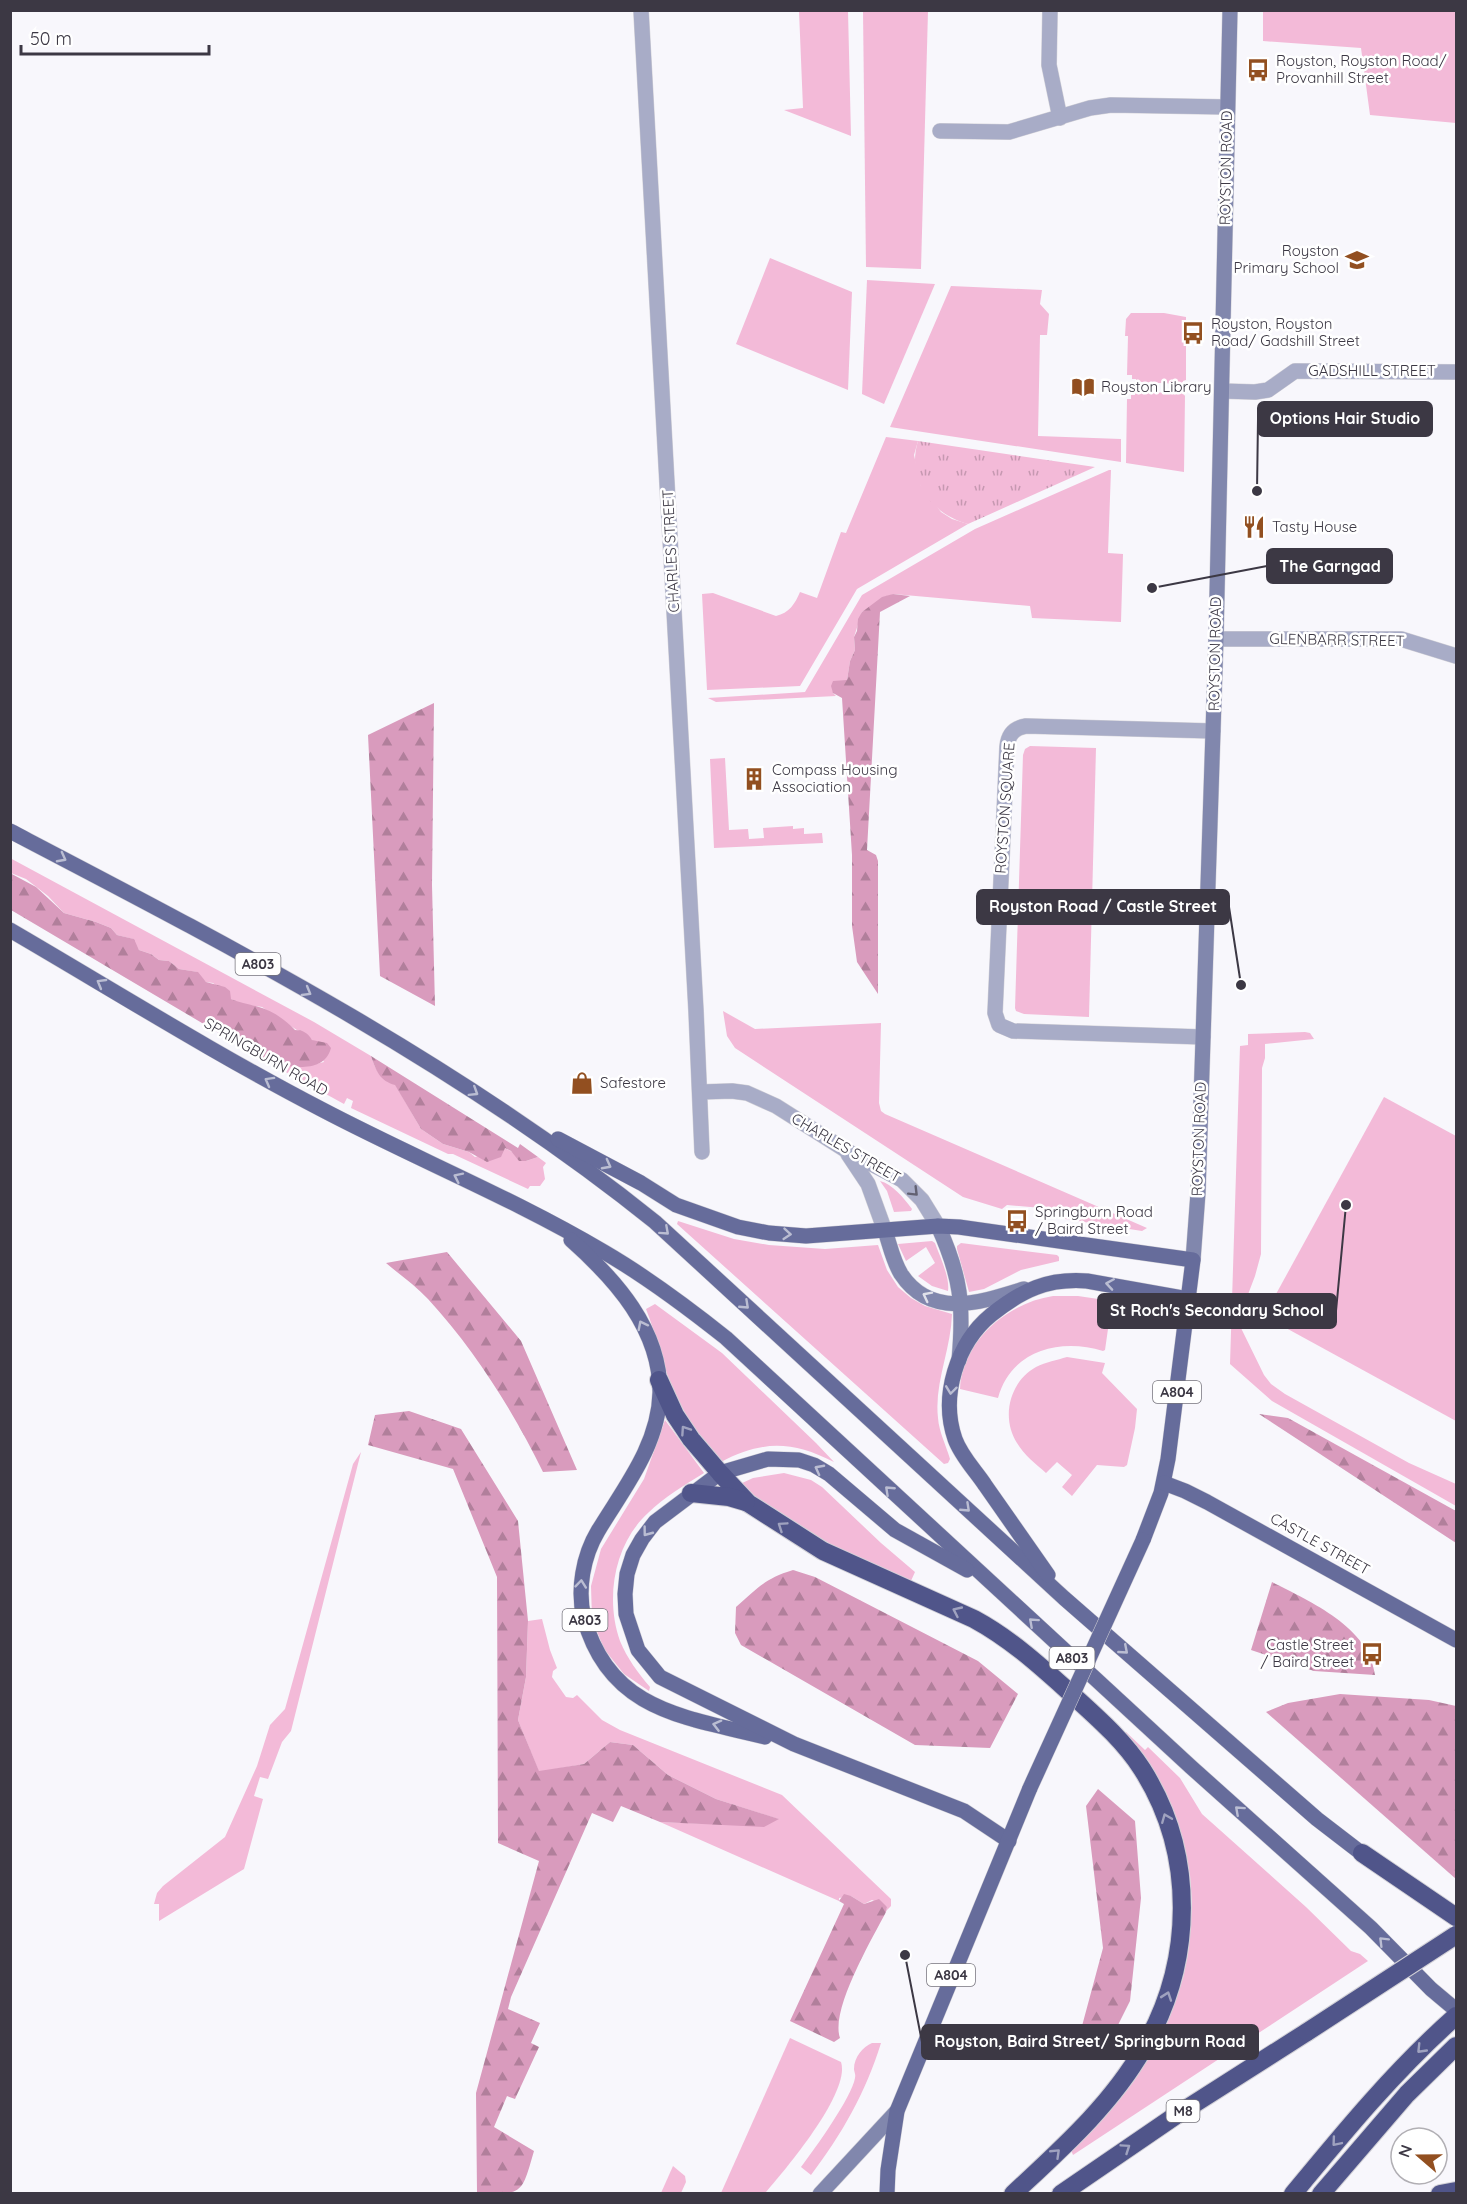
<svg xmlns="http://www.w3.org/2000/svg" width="1467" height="2204" viewBox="0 0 1467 2204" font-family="Quicksand,sans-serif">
  <defs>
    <pattern id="forest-firs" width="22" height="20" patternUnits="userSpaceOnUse" patternTransform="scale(1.5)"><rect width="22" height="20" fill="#d99bbd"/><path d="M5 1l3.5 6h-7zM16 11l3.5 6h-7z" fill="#b17f9b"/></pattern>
    <pattern id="park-tufts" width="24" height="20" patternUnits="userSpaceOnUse" patternTransform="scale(1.5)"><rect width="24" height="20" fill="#f3bad8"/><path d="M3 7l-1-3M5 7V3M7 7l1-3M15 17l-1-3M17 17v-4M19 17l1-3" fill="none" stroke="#c698b1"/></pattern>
  </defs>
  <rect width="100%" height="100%" fill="#f8f7fc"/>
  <!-- green -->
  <g fill="#f3bad8">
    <path d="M799 11H848L851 136 784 110 803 108Z"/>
    <path d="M863 11H928L921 269 866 267Z"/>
    <path d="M1263 11H1456V123L1370 115 1361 48 1263 41Z"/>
    <path d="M770 258 852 292 848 390 736 344Z"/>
    <path d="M867 280 935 284 884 404 862 394Z"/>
    <path d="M951 286 1042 290 1040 304 1049 314 1047 335H1040L1038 436 1121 439V462L890 427Z"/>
    <path d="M1131 313H1164L1186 317V380L1183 381V384L1136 382V379H1132V375H1127L1128 336H1125L1126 319Z"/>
    <path d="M1135 392 1183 393 1185 396 1184 472 1126 463 1127 399H1131V395H1135Z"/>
    <path d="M886 437 918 441 914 455 921 486 941 512 952 519 968 524 857 589 800 686 707 690 702 594 713 593 776 616C789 613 795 604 800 592L817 598 841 532 846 533Z"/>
    <path d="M1109 470H1111L1108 553 1123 554 1121 622 1032 618 1030 606 893 594 862 612 854 637 855 650 850 661 847 680 833 693 836 696 716 702 708 698 805 692 862 595 975 529Z"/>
    <path d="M1030 746 1096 748 1089 1017 1024 1014 1016 1011 1015 1008 1023 755 1025 749Z"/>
    <path d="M725 758 729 830 748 829 749 839 764 838 763 828 793 826V829L804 828V834L822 833 823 843 714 848 710 759Z"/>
    <path d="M10 858 314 1022 371 1056C375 1069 381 1081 395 1084L421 1129 443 1144 469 1152 475 1157 505 1148C513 1152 518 1157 526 1161L538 1157 546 1163 543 1167 545 1179 540 1186H530L528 1189 453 1154H448L351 1108 353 1101 347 1098 344 1104 273 1065C292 1066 305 1067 324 1062L312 1040 262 1007 241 1004 231 999 213 983 206 982 200 977 197 972 179 969 169 961 159 960 151 954 139 950 133 939 117 935 111 928 96 922 64 913 48 896 26 879 11 873Z"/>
    <path d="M723 1011 755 1029 881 1023 879 1103 881 1111 885 1114 1147 1228 1142 1231 1059 1218 1042 1208 1007 1205 1002 1209 963 1197 735 1048 727 1036Z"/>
    <path d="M1305 1032 1310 1033 1314 1039 1265 1044V1058L1262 1068 1261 1254 1255 1276 1244 1305 1241 1328 1264 1375 1271 1384 1285 1394 1409 1463 1456 1484V1506L1272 1401 1230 1364 1240 1046 1248 1045V1034Z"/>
    <path d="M1384 1097 1456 1136V1421L1264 1316Z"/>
    <path d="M880 1181C892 1184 904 1198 912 1209L911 1211 894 1212 887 1191Z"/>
    <path d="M678 1221 734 1239 769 1245 825 1249 878 1245 887 1270 898 1287 911 1298 925 1306 952 1314C951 1350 934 1383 938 1418 939 1432 946 1445 950 1459L948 1463 944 1464 677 1224Z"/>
    <path d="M932 1241 935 1243C940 1257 950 1277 948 1291L932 1286 918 1276 935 1263 926 1247 906 1261 898 1244Z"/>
    <path d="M961 1243 1057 1255 1059 1257V1261L1021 1270 984 1289 969 1292 957 1249V1246Z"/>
    <path d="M1053 1296H1078L1112 1301 1105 1350 1103 1351C1060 1338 1011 1350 998 1398L960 1389C962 1341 1007 1303 1053 1296Z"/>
    <path d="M655 1304 722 1353 816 1443 834 1462C792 1441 763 1440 721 1462 700 1439 683 1413 671 1384 661 1360 656 1334 646 1309Z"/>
    <path d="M1067 1357 1105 1363 1102 1373 1137 1409 1135 1428 1127 1465 1124 1467 1097 1465 1072 1496 1062 1487 1072 1475 1057 1462 1046 1473C1036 1464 1024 1455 1017 1443 1001 1418 1009 1382 1036 1367 1046 1362 1057 1360 1067 1357Z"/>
    <path d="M665 1420 704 1473C685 1485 664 1497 648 1513 614 1544 605 1599 620 1641 627 1658 638 1673 650 1687L649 1691 624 1674 604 1649 592 1619 591 1586 601 1549 644 1479Z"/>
    <path d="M361 1452 291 1731 282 1742 268 1779 260 1777 254 1796 263 1799 244 1869 159 1921V1904H154L157 1893 163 1886 225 1837 257 1766 270 1725 285 1709 353 1464Z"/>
    <path d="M784 1473 811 1480 822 1487 881 1543 915 1572 910 1583 852 1558 767 1509 740 1484 753 1478Z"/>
    <path d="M542 1619 550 1650 557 1668 553 1671 552 1677 566 1697 573 1698 577 1695 602 1720 620 1730 782 1795 891 1899V1906L886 1911 887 1907 872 1900 864 1904 851 1896 839 1898V1901L660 1822 714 1824 778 1819 716 1799 668 1775 633 1745 610 1742 584 1764 539 1772 518 1720 526 1677 528 1621Z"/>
    <path d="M1126 1732 1145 1750 1148 1747 1180 1778 1202 1814 1306 1907 1351 1951 1360 1954 1368 1961 1073 2155 1071 2150 1129 2085 1152 2051 1174 2004 1183 1978 1188 1954 1192 1903 1190 1875 1184 1849 1125 1735Z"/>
    <path d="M790 2038 841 2062C851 2092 785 2170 765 2193H721Z"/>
    <path d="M872 2043H881C866 2092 842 2134 811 2175L801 2167C814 2150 852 2097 855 2078 856 2074 854 2072 854 2069 854 2057 863 2047 872 2043Z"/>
    <path d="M673 2166 685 2176 686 2182 681 2193H661Z"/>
  </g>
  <!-- forest -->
  <g fill="url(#forest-firs)">
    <path d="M893 594 910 596 880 612 867 850 876 855 878 861V994L857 962 852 926V855L842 698 833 693 831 686 833 681 847 680 850 661 855 650 854 637 857 631 858 619 862 612 882 597Z"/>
    <path d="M434 703 432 885 435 1006 380 976 368 735Z"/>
    <path d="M10 873 36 887 64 913 96 922 111 928 117 935 134 939 139 950 151 954 159 960 169 961 179 969 198 972 206 982 225 987 230 991 231 999C240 1003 249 1004 259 1007 271 1010 286 1020 295 1030 303 1030 308 1033 312 1040L327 1043 331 1048C324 1074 293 1066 273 1065L11 910Z"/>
    <path d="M371 1056 518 1148 520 1144 538 1157 526 1161H519L511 1151 505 1148 501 1157 487 1162 469 1152 443 1144 421 1129 395 1085C380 1081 376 1071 371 1056Z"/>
    <path d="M447 1252 521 1341 577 1470 543 1472C513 1411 475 1350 428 1299 416 1286 400 1275 386 1263Z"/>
    <path d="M409 1411 461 1429 518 1521 528 1621 526 1677 518 1720 539 1771 584 1764 610 1742 633 1745 668 1775 716 1799 779 1819 764 1827 660 1822 621 1806 613 1822 592 1813 511 1997 508 2009 540 2023 531 2043 539 2047 515 2099 507 2096 494 2127 534 2151C521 2196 523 2194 477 2193L476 2093 539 1861 498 1843 497 1577 453 1469 368 1445 375 1415Z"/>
    <path d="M1259 1414 1288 1418 1456 1511V1543Z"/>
    <path d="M793 1570 815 1577 978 1661 1018 1694 990 1748 915 1745 741 1645 735 1633 736 1607C758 1588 764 1579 793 1570Z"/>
    <path d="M1272 1582C1311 1602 1369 1627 1375 1675L1314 1671 1251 1650Z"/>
    <path d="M1340 1694 1429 1700 1456 1706V1879L1266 1712 1288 1703Z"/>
    <path d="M1098 1789 1135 1821 1141 1898 1130 2001 1115 2031 1102 2044H1094L1082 2026 1103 1948 1086 1806Z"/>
    <path d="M844 1894 851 1896 864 1904 879 1899 887 1907 886 1912C872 1939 830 2010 840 2038L834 2042 790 2021 844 1904 839 1901Z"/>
  </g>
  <!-- park -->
  <path fill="url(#park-tufts)" d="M918 441 1095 467 968 524C931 514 906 480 918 441Z"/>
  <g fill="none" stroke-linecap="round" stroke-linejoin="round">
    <!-- street casing -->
    <g stroke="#d2d1d7" stroke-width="16">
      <g id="street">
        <path d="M641 10 696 1011 702 1152"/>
        <path d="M1050 10 1049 65 1060 118"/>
        <path d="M940 131 1009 132 1090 108 1111 105 1227 107"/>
        <path d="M1222 391 1255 392 1268 390 1295 371 1456 372"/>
        <path d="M1216 639H1401L1456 656"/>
        <path d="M1203 1037 1013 1031 999 1025 995 1013 1007 747C1008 735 1014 728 1026 726L1213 731"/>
        <path d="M700 1092 732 1091 747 1093 776 1106 847 1151 902 1180 922 1200 938 1226"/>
        <path d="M848 1154 868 1184 885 1231"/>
      </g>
    </g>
    <!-- secondary casing -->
    <g stroke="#d2d1d7" stroke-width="16">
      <g id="secondary">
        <path d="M938 1226C961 1276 964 1306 959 1360"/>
        <path d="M885 1231C890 1245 893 1261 901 1274 931 1320 982 1302 1024 1289"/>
        <path d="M1193 1260 1198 1193 1216 639 1230 10"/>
        <path d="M820 2194 897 2111"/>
      </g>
    </g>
    <!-- primary casing -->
    <g stroke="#d2d1d7" stroke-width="16">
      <g id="primary">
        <path d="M10 831C232 947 459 1064 655 1222L1064 1598 1317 1819 1369 1859"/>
        <path d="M10 930C113 990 215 1054 321 1109 414 1158 513 1198 604 1252 647 1277 687 1307 726 1338L1191 1767 1371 1928 1431 1989 1456 2010"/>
        <path d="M558 1139 641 1183 676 1205 738 1227 769 1233 806 1236 938 1226 959 1227 1193 1260 1168 1459 1161 1493 1143 1540"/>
        <path d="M571 1240C616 1280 660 1329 660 1392 659 1445 624 1488 598 1531 583 1556 577 1590 584 1618 609 1711 685 1717 765 1737"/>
        <path d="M1164 1483 1185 1491 1207 1502 1456 1640"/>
        <path d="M967 1570 895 1530 829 1474 814 1465 799 1460 768 1459 720 1473 655 1522 642 1539 633 1555 627 1574 625 1594 626 1614 638 1650 660 1677 794 1744 964 1811 1009 1841"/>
        <path d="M1048 1575C1027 1545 1006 1515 985 1485 975 1470 961 1456 955 1439 940 1396 957 1343 991 1315 1022 1290 1048 1278 1087 1281L1188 1299"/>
        <path d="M887 2194 888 2170 897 2111 1030 1788"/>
      </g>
    </g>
    <!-- highway casing -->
    <g stroke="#d2d1d7" stroke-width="20">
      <g id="highway">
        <path d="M659 1380 675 1415 691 1439 720 1473 748 1503 823 1551 974 1619C1009 1638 1037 1663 1067 1690 1093 1714 1122 1738 1142 1769 1196 1854 1194 1962 1143 2049 1111 2105 1060 2150 1013 2194"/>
        <path d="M691 1493 729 1497 746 1502"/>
        <path d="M1362 1853 1456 1917"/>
        <path d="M1061 2194 1175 2116 1307 2032"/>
        <path d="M1293 2194C1344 2132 1396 2069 1456 2016"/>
        <path d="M1321 2194 1407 2094 1456 2046"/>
        <path d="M1440 2194 1456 2191"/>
      </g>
    </g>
    <!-- street -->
    <use href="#street" stroke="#a8acc7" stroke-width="15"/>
    <!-- secondary -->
    <use href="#secondary" stroke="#8187ad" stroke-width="15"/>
    <!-- primary -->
    <use href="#primary" stroke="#666c9b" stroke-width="15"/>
    <!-- highway -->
    <use href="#highway" stroke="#50558a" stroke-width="18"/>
    <!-- primary-bridge casing -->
    <g stroke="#d2d1d7" stroke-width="16" stroke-linecap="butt">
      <path id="primary-bridge" d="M1030 1788 1143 1540"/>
    </g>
    <!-- highway-bridge casing -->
    <g stroke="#d2d1d7" stroke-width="20" stroke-linecap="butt">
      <path id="highway-bridge" d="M1307 2032 1456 1935"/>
    </g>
    <!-- primary-bridge -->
    <use href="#primary-bridge" stroke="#666c9b" stroke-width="15"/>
    <!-- highway-bridge -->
    <use href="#highway-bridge" stroke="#50558a" stroke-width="18"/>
  </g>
  <!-- one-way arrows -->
  <defs><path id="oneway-chevron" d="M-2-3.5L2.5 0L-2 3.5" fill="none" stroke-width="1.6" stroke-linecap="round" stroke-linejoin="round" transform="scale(1.5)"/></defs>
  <g stroke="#babdd2">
    <use href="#oneway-chevron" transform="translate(62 858) rotate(28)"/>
    <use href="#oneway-chevron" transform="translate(101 983) rotate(-150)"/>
    <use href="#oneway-chevron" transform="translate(307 992) rotate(30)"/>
    <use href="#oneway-chevron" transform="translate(269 1081) rotate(-151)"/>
    <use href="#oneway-chevron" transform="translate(474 1092) rotate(32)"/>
    <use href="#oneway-chevron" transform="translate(607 1165) rotate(28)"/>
    <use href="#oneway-chevron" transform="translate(458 1177) rotate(-154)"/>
    <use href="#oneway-chevron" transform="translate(665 1231) rotate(42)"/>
    <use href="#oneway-chevron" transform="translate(787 1234) rotate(5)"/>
    <use href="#oneway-chevron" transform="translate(1110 1284) rotate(-171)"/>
    <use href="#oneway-chevron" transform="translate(745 1305) rotate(43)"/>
    <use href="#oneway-chevron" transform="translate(642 1325) rotate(-117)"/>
    <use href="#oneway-chevron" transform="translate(951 1390) rotate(97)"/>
    <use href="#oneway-chevron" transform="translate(819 1469) rotate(-152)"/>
    <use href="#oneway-chevron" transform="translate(889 1490) rotate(-137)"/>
    <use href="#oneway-chevron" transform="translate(966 1508) rotate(43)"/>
    <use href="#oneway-chevron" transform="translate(647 1532) rotate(127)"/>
    <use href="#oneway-chevron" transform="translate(581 1584) rotate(-84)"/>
    <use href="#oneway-chevron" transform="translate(1033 1622) rotate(-138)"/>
    <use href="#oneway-chevron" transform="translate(1124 1650) rotate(41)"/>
    <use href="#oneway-chevron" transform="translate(717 1725) rotate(-166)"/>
    <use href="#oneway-chevron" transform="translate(1239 1810) rotate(-138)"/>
    <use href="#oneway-chevron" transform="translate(1383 1941) rotate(-135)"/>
  </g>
  <use stroke="#626172" href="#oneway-chevron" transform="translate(914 1192) rotate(45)"/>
  <use stroke="#e0e1ea" href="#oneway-chevron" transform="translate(927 1296) rotate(-153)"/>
  <g stroke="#9fa2bf">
    <use href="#oneway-chevron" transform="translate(685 1430) rotate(-124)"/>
    <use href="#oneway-chevron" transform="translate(782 1526) rotate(-146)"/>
    <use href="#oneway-chevron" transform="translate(957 1611) rotate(-155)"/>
    <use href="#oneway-chevron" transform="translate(1166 1818) rotate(-112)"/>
    <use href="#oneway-chevron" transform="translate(1167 1996) rotate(-71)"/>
    <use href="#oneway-chevron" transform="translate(1421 2049) rotate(134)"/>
    <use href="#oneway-chevron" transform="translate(1336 2142) rotate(130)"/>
    <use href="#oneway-chevron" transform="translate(1126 2148) rotate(-34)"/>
    <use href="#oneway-chevron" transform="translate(1056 2153) rotate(-44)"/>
  </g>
  <!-- icons -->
  <defs>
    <g id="bus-bare" transform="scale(1.8)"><path d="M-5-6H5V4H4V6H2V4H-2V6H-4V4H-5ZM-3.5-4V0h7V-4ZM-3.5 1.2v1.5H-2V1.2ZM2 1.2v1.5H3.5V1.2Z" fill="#924f20" stroke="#fff" stroke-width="2.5" paint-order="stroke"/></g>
    <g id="school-bare" transform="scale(1.8)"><path d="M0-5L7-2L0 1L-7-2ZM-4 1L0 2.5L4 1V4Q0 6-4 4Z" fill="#924f20" stroke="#fff" stroke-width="2.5" paint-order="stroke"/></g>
    <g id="library-bare" transform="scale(1.8)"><path d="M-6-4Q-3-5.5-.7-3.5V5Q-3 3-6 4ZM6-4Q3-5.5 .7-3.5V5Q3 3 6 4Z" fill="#924f20" stroke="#fff" stroke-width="2.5" paint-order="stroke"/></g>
    <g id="restaurant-bare" transform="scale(1.8)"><path d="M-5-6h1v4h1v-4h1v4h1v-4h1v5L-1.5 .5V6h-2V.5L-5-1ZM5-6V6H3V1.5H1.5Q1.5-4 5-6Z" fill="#924f20" stroke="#fff" stroke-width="2.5" paint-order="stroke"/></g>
    <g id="building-bare" transform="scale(1.8)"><path d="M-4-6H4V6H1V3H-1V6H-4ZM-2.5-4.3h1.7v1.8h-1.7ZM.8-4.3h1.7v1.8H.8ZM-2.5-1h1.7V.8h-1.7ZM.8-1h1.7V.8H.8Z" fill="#924f20" stroke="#fff" stroke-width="2.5" paint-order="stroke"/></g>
    <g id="shop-bare" transform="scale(1.8)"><path d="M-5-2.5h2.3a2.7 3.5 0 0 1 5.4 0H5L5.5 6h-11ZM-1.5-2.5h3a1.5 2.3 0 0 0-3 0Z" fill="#924f20" stroke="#fff" stroke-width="2.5" paint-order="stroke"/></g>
  </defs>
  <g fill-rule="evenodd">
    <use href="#bus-bare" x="1258" y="70"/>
    <use href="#school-bare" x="1357" y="260"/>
    <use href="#bus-bare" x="1193" y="333"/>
    <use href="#library-bare" x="1083" y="387"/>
    <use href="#restaurant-bare" x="1254" y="527"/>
    <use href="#building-bare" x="754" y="779"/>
    <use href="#shop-bare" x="582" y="1083"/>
    <use href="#bus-bare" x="1017" y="1221"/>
    <use href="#bus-bare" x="1372" y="1654"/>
  </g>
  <g text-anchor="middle" stroke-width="5" stroke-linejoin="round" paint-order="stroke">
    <!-- shield labels -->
    <g fill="#fff" stroke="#76747c" stroke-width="1.5">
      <rect x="235.5" y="953" width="45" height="22" rx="4.5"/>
      <rect x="1153" y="1381" width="48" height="22" rx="4.5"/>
      <rect x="562.5" y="1609" width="45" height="22" rx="4.5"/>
      <rect x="1049.5" y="1647" width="45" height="22" rx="4.5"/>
      <rect x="927" y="1964" width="48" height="22" rx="4.5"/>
      <rect x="1166.5" y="2100" width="33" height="22" rx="4.5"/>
    </g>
    <g font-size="14" font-weight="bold" fill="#3c3844">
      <text x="258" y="969">A803</text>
      <text x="1177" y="1397">A804</text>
      <text x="585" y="1625">A803</text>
      <text x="1072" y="1663">A803</text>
      <text x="951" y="1980">A804</text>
      <text x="1183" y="2116">M8</text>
    </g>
    <!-- poi labels -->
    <g font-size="15" fill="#3c3844" stroke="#fff" text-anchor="start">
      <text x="1276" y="66">Royston, Royston Road/<tspan x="1276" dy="17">Provanhill Street</tspan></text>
      <text x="1339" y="256" text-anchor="end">Royston<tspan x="1339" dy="17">Primary School</tspan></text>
      <text x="1211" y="329">Royston, Royston<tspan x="1211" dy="17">Road/ Gadshill Street</tspan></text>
      <text x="1101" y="392">Royston Library</text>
      <text x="1272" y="532">Tasty House</text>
      <text x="772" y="775">Compass Housing<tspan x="772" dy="17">Association</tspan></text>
      <text x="600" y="1088">Safestore</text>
      <text x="1035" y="1217">Springburn Road<tspan x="1035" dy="17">/ Baird Street</tspan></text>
      <text x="1354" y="1650" text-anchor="end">Castle Street<tspan x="1354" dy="17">/ Baird Street</tspan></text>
    </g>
    <!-- street labels -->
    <g font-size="15" fill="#3c3844" stroke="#fff">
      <text transform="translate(1226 168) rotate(-89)" y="5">ROYSTON ROAD</text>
      <text x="1372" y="376">GADSHILL STREET</text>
      <text transform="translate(671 551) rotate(-93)" y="5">CHARLES STREET</text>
      <text transform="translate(1337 640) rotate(1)" y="5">GLENBARR STREET</text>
      <text transform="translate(1215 654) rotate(-89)" y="5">ROYSTON ROAD</text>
      <text transform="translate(1005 808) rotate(-86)" y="5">ROYSTON SQUARE</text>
      <text transform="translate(266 1057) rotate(30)" y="5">SPRINGBURN ROAD</text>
      <text transform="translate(1199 1139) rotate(-88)" y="5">ROYSTON ROAD</text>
      <text transform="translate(846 1148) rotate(30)" y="5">CHARLES STREET</text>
      <text transform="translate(1320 1544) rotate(29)" y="5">CASTLE STREET</text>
    </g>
  </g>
  <!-- callouts -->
  <path fill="none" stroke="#3c3844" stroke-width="2" d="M1257 491L1258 419M1152 588L1267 566M1241 985L1229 907M1346 1205L1336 1311M905 1955L922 2042"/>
  <g fill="#3c3844" stroke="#fff" stroke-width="2">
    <circle cx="1257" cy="491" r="6"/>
    <circle cx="1152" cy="588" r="6"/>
    <circle cx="1241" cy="985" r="6"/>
    <circle cx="1346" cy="1205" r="6"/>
    <circle cx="905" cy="1955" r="6"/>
  </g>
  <g fill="#3c3844" stroke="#3c3844" stroke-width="2">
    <rect x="1258" y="402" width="174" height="34" rx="6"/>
    <rect x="1267" y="549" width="125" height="34" rx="6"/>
    <rect x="977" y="890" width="252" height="34" rx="6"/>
    <rect x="1098" y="1294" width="238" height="34" rx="6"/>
    <rect x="922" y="2025" width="336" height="34" rx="6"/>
  </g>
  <g font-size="16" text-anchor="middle" font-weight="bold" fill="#fff">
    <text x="1345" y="424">Options Hair Studio</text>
    <text x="1330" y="572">The Garngad</text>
    <text x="1103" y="912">Royston Road / Castle Street</text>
    <text x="1217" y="1316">St Roch's Secondary School</text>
    <text x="1090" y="2047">Royston, Baird Street/ Springburn Road</text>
  </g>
  <!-- border -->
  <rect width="1467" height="2204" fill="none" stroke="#3c3844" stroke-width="24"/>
  <!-- north arrow -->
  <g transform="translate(1419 2156) rotate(290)"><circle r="28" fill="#ffffff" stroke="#b1afb4" stroke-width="1.5"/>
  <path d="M0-4.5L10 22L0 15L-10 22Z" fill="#924f20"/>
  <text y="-9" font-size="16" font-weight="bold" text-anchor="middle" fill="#3c3844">N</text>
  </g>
  <!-- scale -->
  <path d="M21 45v9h188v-9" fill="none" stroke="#3c3844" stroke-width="3"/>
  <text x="30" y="45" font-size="18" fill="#3c3844" stroke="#ffffff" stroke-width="4.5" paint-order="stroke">50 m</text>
</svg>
